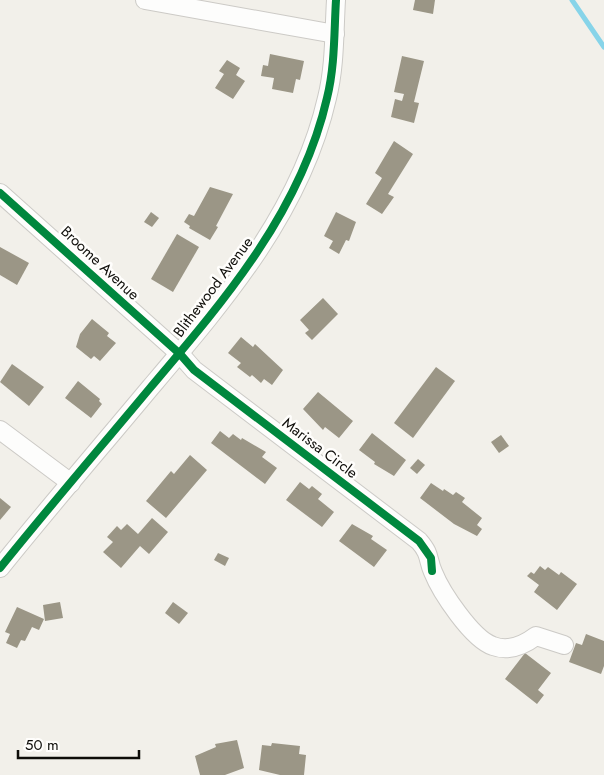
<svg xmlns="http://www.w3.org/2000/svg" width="604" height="775" viewBox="0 0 604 775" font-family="Jost,sans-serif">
  <rect width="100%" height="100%" fill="#f2f0ea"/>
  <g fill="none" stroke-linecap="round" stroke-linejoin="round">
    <!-- stream -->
    <path stroke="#87d4e9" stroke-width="5" d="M572 0 604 47"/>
  </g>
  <!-- building -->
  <g fill="#9b9686">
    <path d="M415 0H435L433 14 413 10Z"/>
    <path d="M270 54 304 61 300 80 296 79 293 93 272 89 274 78 261 76 263 65 268 66Z"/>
    <path d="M402 56 424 61 414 102 419 103 414 123 391 117 395 99 402 101 404 94 394 92Z"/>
    <path d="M227 60 240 68 236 75 245 81 233 99 215 88 224 74 219 71Z"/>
    <path d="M394 141 413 154 388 194 394 197 382 214 366 204 382 178 375 173Z"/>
    <path d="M210 187 233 194 216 226 218 227 210 240 189 228 190 226 184 222 189 214 194 216Z"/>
    <path d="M151 212 159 218 152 227 144 222Z"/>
    <path d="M336 212 356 222 349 241 346 240 339 254 329 248 333 241 324 236Z"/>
    <path d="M177 234 199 247 173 292 151 279Z"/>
    <path d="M0 247 29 263 17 285 0 275Z"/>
    <path d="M323 298 338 314 312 340 305 333 309 330 300 320Z"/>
    <path d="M92 319 109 333 107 336 116 343 100 361 94 356 91 359 76 347 80 334Z"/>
    <path d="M241 337 253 347 255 344 283 370 272 385 264 379 261 383 252 375 250 377 237 367 241 363 228 353Z"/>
    <path d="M12 364 44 387 29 406 0 382Z"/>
    <path d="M436 367 455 381 413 438 394 423Z"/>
    <path d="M78 381 100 399 99 401 102 404 91 418 65 398Z"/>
    <path d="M318 392 353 421 339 438 325 427 323 430 303 409Z"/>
    <path d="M220 431 229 438 233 434 241 440 242 438 266 452 262 457 277 468 265 484 211 443Z"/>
    <path d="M372 433 406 460 394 476 374 464 375 462 359 450Z"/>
    <path d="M501 435 509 446 499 453 491 442Z"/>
    <path d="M190 455 207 470 166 518 146 501 171 471 174 474Z"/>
    <path d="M418 459 425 465 417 474 410 468Z"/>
    <path d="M300 482 309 489 312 486 322 494 318 499 334 512 322 527 286 500Z"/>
    <path d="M431 483 443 491 444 489 453 495 456 492 465 498 462 502 482 518 477 525 482 529 477 536 454 524 420 498Z"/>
    <path d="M0 498 11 507 0 520Z"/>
    <path d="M152 518 168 532 149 554 140 546 121 568 103 552 113 542 107 537 117 526 121 530 127 524 138 534Z"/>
    <path d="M352 524 373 536 371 539 387 550 374 567 339 541Z"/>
    <path d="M218 553 229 558 225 566 214 560Z"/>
    <path d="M540 566 545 570 548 567 559 575 561 572 577 584 557 610 534 592 539 585 527 576 531 572 534 574Z"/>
    <path d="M60 602 63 618 45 621 43 605Z"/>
    <path d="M173 602 188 613 179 624 165 613Z"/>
    <path d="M17 607 44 619 39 630 32 627 25 641 21 640 17 648 6 643 10 634 5 632Z"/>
    <path d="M586 634 604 641V666L601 674 569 662 576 643 582 645Z"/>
    <path d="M525 653 551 673 538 690 544 695 537 704 505 679Z"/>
    <path d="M237 740 244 768 225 775H200L195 756 216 747 215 744Z"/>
    <path d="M272 743 300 746 299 754 306 755 304 775H280L259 770 262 745 271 746Z"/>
  </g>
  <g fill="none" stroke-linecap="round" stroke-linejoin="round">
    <!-- minor casing -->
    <g stroke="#cccac6" stroke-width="20">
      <g id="minor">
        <path d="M145 0 335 34"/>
        <path d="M0 193 180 354 194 370 419 541C431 555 427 558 433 572 441 592 472 639 493 646 509 652 524 645 536 636L564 645"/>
        <path d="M0 430 71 483"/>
        <path d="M0 568C49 507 100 448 150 388 223 302 301 212 327 98 335 66 334 33 336 0"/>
      </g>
    </g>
    <!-- minor -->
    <use href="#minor" stroke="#fdfdfc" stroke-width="18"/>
    <!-- cycleway casing -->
    <g stroke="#fffefc" stroke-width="11">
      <g id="cycleway">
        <path d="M0 193 180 354 194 370 419 541 431 558 432 571"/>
        <path d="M0 568C49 507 100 448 150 388 223 302 301 212 327 98 335 66 334 33 336 0"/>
      </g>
    </g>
    <!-- cycleway -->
    <use href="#cycleway" stroke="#00873e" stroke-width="8"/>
  </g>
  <g text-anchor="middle" stroke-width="5" stroke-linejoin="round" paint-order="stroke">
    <!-- street labels -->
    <g font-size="15" fill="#0e0d09" stroke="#fffefc">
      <text transform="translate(100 263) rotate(43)" y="5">Broome Avenue</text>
      <text transform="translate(213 287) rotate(-53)" y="5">Blithewood Avenue</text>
      <text transform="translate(320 448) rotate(37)" y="5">Marissa Circle</text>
    </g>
  </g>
  <!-- scale -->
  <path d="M18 750v8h121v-8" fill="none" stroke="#0e0d09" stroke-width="2.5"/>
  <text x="25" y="750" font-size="15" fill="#0e0d09" stroke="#fffefc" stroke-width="4" paint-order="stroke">50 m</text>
</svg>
